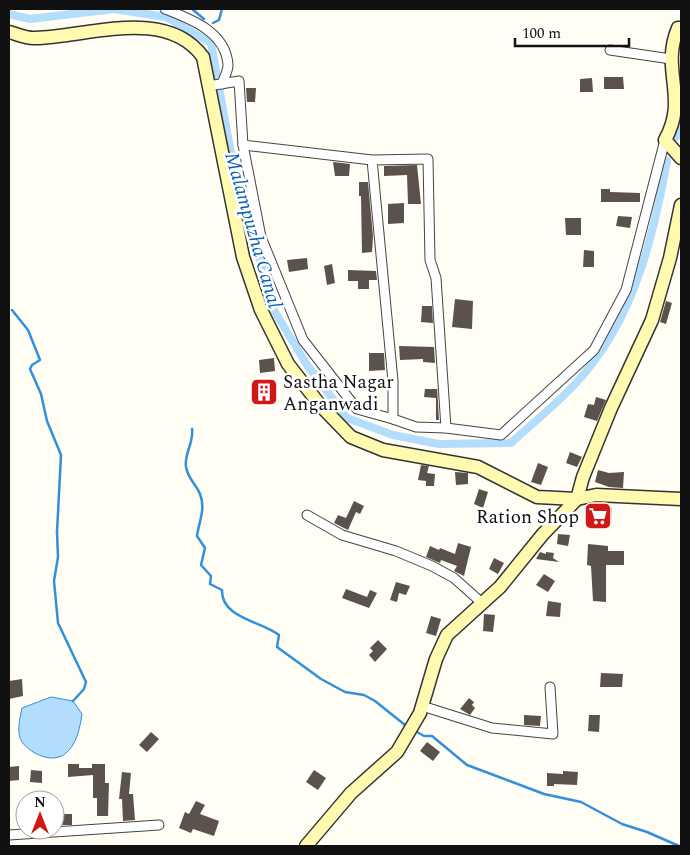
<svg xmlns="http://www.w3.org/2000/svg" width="690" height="855" viewBox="0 0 690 855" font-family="Spectral,serif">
  <rect width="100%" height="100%" fill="#fffdf4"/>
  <!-- water -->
  <path fill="#b2ddfd" stroke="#3190dc" d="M51 697 73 701 82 714C80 727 77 744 66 753 53 764 32 755 22 742 16 733 20 718 22 708Z"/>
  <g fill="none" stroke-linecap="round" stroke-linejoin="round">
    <!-- stream -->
    <g stroke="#3190dc" stroke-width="2.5">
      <path d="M192 9 204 19"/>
      <path d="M213 23 219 20 222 9"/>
      <path d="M12 310 28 330 40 360 32 365 30 369 41 394 47 421 61 455 57 532 58 557 54 581 58 623 86 682 84 689 73 701"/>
      <path d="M192 429C194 443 184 453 186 467 188 479 196 484 200 494 206 509 199 521 197 536L205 548 201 565 211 576 210 584 222 590C221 618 261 621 279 635L277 647 321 679 345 692 364 695 375 701 405 725"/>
      <path d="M417 732 424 736H432L467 765 475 768 544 794 581 802 622 824 647 832 679 846"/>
    </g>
    <!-- canal -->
    <g stroke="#b2ddfd" stroke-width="8">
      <path d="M9 14 30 19 114 9 166 17 211 43 217 77"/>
      <path d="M220 93 235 175 275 312 307 365 347 418 393 435 439 444 511 443C535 421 562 400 583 375 635 315 653 237 667 161"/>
      <path d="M676 137 681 127"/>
    </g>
  </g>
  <!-- building -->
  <g fill="#5b524b">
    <path d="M604 77H623L624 89H604Z"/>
    <path d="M592 78 593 92H580V79Z"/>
    <path d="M246 88H256L255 102H247Z"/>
    <path d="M333 162 350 164 349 176H335Z"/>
    <path d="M417 165 421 204H408L407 175 384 176V166Z"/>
    <path d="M359 182H368L373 236 372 252 362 253 361 196H359Z"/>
    <path d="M601 189H610V192L640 193V202H601Z"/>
    <path d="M404 203V223L388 224V204Z"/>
    <path d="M618 216 632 217 630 228 616 226Z"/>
    <path d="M565 218H581V235H566Z"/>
    <path d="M584 250 594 251V267H583Z"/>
    <path d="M307 258 308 269 289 272 287 260Z"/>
    <path d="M332 264 335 283 327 285 324 266Z"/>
    <path d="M348 270 376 271 377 280H369V289H358V281H348Z"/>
    <path d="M455 299 473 301 472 329 452 327Z"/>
    <path d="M666 301 672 303 666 324 660 322Z"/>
    <path d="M422 306H432L433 323 421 322Z"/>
    <path d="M399 346 434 347 435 363 423 362V359L400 360Z"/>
    <path d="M369 353H384L385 370 369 371Z"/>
    <path d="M274 358 275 371 260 373 259 360Z"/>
    <path d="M437 386 439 420H436V398L424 397 425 389H437Z"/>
    <path d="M596 397 606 400 597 421 584 417 588 404 594 405Z"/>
    <path d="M570 452 582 457 577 467 566 463Z"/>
    <path d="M538 463 548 467 541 485 531 482Z"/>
    <path d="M421 465 429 466 427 473 435 474 434 486H426V481L418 480Z"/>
    <path d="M598 470 609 473 624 472 623 488 609 487 595 482Z"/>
    <path d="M455 472 468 473V484L456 485Z"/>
    <path d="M479 489 488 492 483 508 474 504Z"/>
    <path d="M354 501 364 506 360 514 356 512 348 530 334 523 338 515 346 518Z"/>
    <path d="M586 507 612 508 611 526 585 524Z"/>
    <path d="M558 534 570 535 568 546 557 544Z"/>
    <path d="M458 543 471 547 464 576 454 571 457 566 441 560 440 563 426 557 430 546 439 550 440 548 455 554Z"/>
    <path d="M588 544 608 546V551H624V565H606V602L593 601 591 566 587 565Z"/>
    <path d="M540 552 546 554V552L554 553 553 558 559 562 536 559Z"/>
    <path d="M494 558 504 563 498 574 489 569Z"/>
    <path d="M544 574 555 581 548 592 536 585Z"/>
    <path d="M396 582 410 586 406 595 399 593 397 602 390 600Z"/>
    <path d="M346 589 367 597 370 590 377 593 369 608 342 598Z"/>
    <path d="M548 601 561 603 560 617 546 616Z"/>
    <path d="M484 614 495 615 493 632 483 631Z"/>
    <path d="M431 616 441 619 436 636 426 633Z"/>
    <path d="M378 640 387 649 375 662 369 655 373 651 370 648Z"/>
    <path d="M601 673 623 674 622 687H600Z"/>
    <path d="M22 679 23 696 9 699V681Z"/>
    <path d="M469 698 474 702 472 705 475 708 470 715 460 709Z"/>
    <path d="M524 715 541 716 540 726 524 725Z"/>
    <path d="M589 715H600L599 732 588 731Z"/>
    <path d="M151 732 159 739 147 752 139 745Z"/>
    <path d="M427 742 440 752 433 761 420 751Z"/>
    <path d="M68 764H79V768H92V764H105V783H109L108 816H97V798H93V775L68 777Z"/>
    <path d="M19 766V780L9 781V767Z"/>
    <path d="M31 770 42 771V783L30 782Z"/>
    <path d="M314 770 326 778 318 790 306 782Z"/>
    <path d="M563 771 578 772 577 785 554 784V786H547V773L563 774Z"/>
    <path d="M122 772 131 773 129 794H133L135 820 123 821 122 799H119Z"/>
    <path d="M196 801 205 805 200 814 219 821 214 836 193 829 191 833 179 828 185 812 189 814Z"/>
    <rect x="59" y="814" width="13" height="11"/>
  </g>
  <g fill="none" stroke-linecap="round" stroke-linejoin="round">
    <!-- street casing -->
    <g stroke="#444" stroke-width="11">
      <g id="street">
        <path d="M165 9C191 19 226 32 228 65 228 71 224 78 222 84"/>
        <path d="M610 50 671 59"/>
        <path d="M208 86 239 81 243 145 372 160 428 159 430 260 436 278 446 428 416 427 393 419V381L372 160"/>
        <path d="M243 145 261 237 303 340 357 409 393 419"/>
        <path d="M446 428 501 435 594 350 626 290 665 140"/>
        <path d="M307 515 342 535 396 551 432 566 454 578 482 603"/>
        <path d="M422 706 492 728 553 734 550 687"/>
        <path d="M9 835 159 825"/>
      </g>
    </g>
    <!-- secondary casing -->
    <g stroke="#333" stroke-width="15">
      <g id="secondary">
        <path d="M681 28H678C660 71 689 97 665 140L681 158"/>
        <path d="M9 32C17 34 27 39 35 38 87 37 166 6 203 57L243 257 261 310 288 364 320 405 351 437 383 450 478 467 537 497 577 499 583 477 611 408 652 320 670 258 681 205"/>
        <path d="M306 846 351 793 397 752 420 713 436 659 447 635 500 587 543 534 577 499 596 495 681 499"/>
      </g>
    </g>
    <!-- street -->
    <use href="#street" stroke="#fff" stroke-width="9"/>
    <!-- secondary -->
    <use href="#secondary" stroke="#fffaaf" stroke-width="12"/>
  </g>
  <!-- icons -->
  <defs>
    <g id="building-square" transform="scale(1.4375)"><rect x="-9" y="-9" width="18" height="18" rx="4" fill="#d21717" stroke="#fff"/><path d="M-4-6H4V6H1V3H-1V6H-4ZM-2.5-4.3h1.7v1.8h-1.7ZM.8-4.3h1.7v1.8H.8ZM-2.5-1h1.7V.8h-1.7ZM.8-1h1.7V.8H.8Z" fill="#fff"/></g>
    <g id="supermarket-square" transform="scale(1.4375)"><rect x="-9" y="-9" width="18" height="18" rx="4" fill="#d21717" stroke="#fff"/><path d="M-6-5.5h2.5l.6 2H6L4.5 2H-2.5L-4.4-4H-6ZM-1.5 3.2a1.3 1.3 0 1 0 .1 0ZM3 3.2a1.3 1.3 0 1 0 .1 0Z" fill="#fff"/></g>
  </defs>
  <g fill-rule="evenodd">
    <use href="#building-square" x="264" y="392"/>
    <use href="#supermarket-square" x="598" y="516"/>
  </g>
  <g text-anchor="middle" stroke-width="5" stroke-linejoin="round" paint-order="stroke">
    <!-- poi labels -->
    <g font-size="19" fill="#111" stroke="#fff" text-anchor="start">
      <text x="283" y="388">Sastha Nagar<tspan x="283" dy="22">Anganwadi</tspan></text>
      <text x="579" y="523" text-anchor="end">Ration Shop</text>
    </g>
    <!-- water labels -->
    <g font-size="20" font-style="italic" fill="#0961b3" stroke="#fff">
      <text transform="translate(254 230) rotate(74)" y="7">Malampuzha Canal</text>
    </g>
  </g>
  <!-- border -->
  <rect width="690" height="855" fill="none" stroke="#111111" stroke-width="20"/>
  <!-- north arrow -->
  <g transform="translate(40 815)"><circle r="24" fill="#ffffff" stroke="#a0a0a0"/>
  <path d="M0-4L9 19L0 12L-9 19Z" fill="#d21717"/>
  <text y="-8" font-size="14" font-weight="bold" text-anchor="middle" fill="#111111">N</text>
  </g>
  <!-- scale -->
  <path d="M515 38v8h114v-8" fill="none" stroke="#111111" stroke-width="2.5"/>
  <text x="522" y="38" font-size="15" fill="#111111" stroke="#ffffff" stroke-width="4" paint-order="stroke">100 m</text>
</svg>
